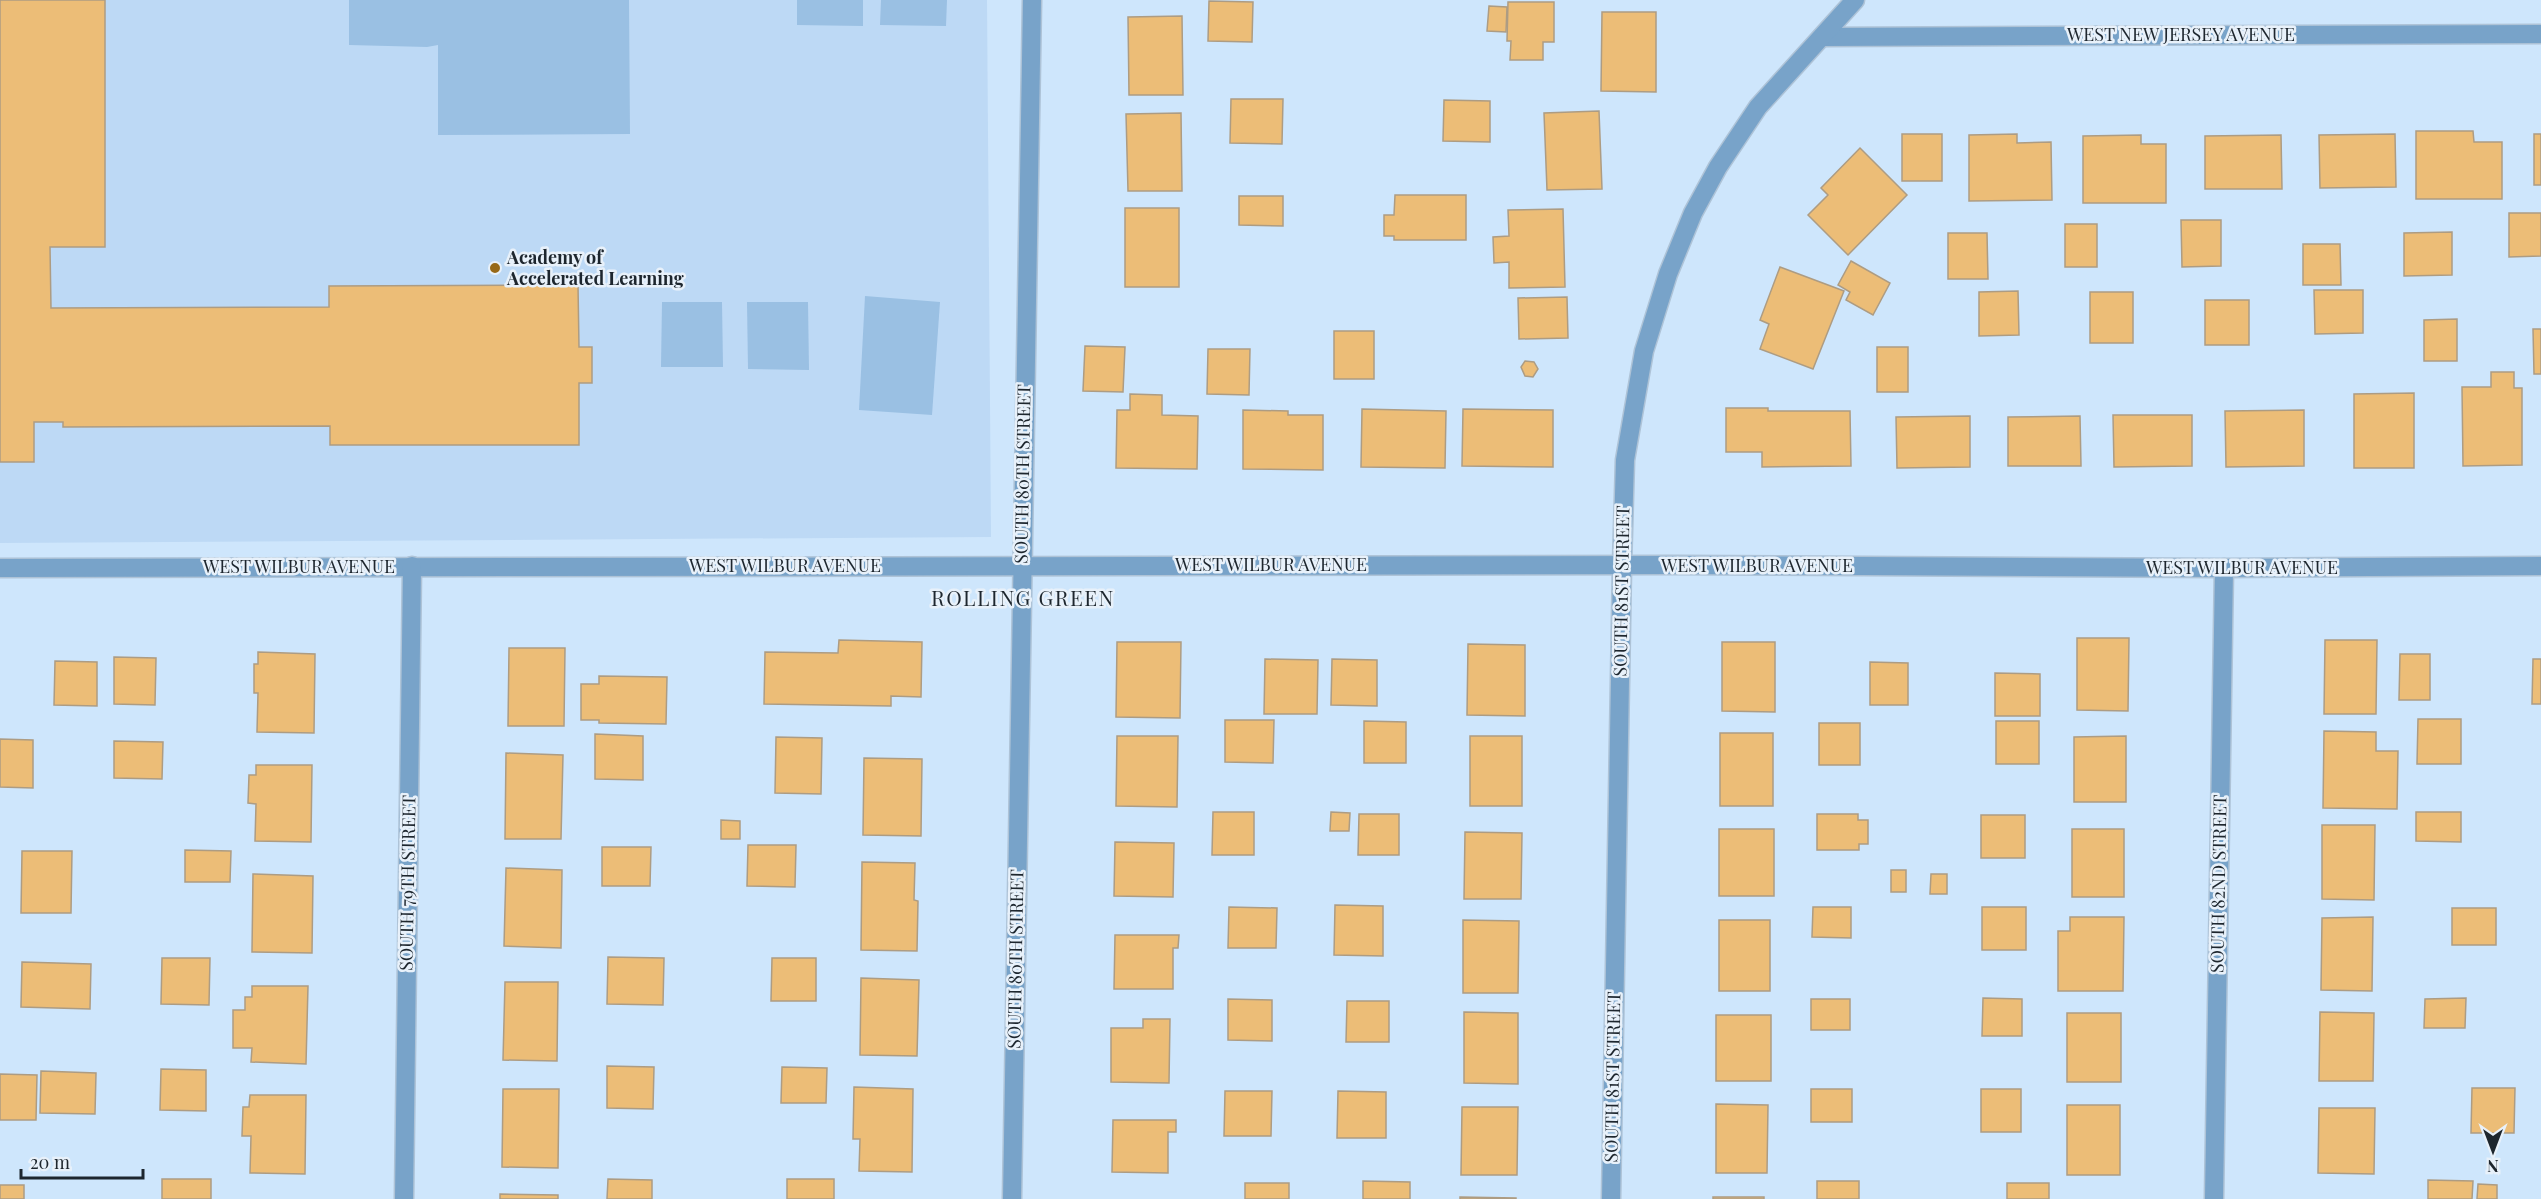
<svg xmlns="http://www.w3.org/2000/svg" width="2541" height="1199" viewBox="0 0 2541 1199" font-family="'Playfair Display',serif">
  <rect width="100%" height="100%" fill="#cee6fc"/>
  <!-- built -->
  <path fill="#bdd9f5" d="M0 0H987L991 537 0 543Z"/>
  <!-- pitch -->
  <g fill="#9ac0e3">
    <path d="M349 0H629L630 134 438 135V45L427 47 349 45Z"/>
    <path d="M797 0H863V26L797 25Z"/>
    <path d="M881 0H947L946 26 880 25Z"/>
    <path d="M865 296 940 302 932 415 859 410Z"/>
    <path d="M662 302H722L723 367H661Z"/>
    <path d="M747 302H808L809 370 748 369Z"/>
  </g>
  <!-- building -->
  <g fill="#ecbd77" stroke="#ad9c83" stroke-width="1.5">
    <path d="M0 0H105V247H50L51 308 329 307V286L578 285 579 347H592V383H579V445H330V426L63 427V422H34V462H0Z"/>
    <path d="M1209 1 1253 2 1252 42 1208 41Z"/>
    <path d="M1508 2H1554V42H1543V60H1510L1511 41H1507Z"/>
    <path d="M1489 6 1507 7 1506 32 1487 31Z"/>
    <path d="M1602 12H1656V92L1601 91Z"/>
    <path d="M1182 16 1183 95H1129L1128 17Z"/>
    <path d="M1231 99H1283L1282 144 1230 143Z"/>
    <path d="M1444 100 1490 101V142L1443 141Z"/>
    <path d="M1599 111 1602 189 1547 190 1544 113Z"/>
    <path d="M1181 113 1182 191H1128L1126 114Z"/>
    <path d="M2416 131H2473L2474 142H2502V199H2416Z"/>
    <rect x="1902" y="134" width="40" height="47"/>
    <path d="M2017 134V143L2051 142 2052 200 1969 201V135Z"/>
    <path d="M2395 134 2396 187 2320 188 2319 135Z"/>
    <rect x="2534" y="134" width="7" height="51"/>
    <path d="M2141 135V144H2166V203H2083V136Z"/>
    <path d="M2281 135 2282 189H2205V136Z"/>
    <path d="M1860 148 1907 195 1848 255 1808 215 1828 195 1821 188Z"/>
    <path d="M1395 195H1466V240H1394V236H1384V215H1394Z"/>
    <path d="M1239 196H1283V226L1239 225Z"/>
    <rect x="1125" y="208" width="54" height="79"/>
    <path d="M1563 209 1565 287 1509 288V262L1494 263 1493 237 1509 236 1508 210Z"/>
    <path d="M2509 213H2541V256L2509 257Z"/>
    <path d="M2181 220H2221V266L2182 267Z"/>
    <rect x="2065" y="224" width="32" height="43"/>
    <path d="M2452 232V275L2404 276V233Z"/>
    <path d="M1948 233H1987L1988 279H1948Z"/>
    <path d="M2303 244H2340L2341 285H2303Z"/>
    <path d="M1851 261 1890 283 1873 315 1846 300 1850 292 1838 285Z"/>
    <path d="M1780 267 1844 291 1813 369 1760 349 1769 324 1760 320Z"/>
    <path d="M2314 290H2363V333L2315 334Z"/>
    <path d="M2018 291 2019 335 1979 336V292Z"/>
    <rect x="2090" y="292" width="43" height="51"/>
    <path d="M1567 297 1568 338 1519 339 1518 298Z"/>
    <rect x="2205" y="300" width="44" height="45"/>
    <path d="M2457 319V361H2424V320Z"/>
    <path d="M2533 329H2541V374H2534Z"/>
    <rect x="1334" y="331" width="40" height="48"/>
    <path d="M1085 346 1125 347 1123 392 1083 391Z"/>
    <rect x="1877" y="347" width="31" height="45"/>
    <path d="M1208 349H1250L1249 395 1207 394Z"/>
    <path d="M1525 361 1534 362 1538 369 1533 377 1525 376 1521 367Z"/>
    <path d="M2491 372H2514V388H2522V465L2463 466 2462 387H2491Z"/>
    <path d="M2414 393V468H2354V394Z"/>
    <path d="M1130 394 1162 395V415L1198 416 1197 469 1116 468 1117 410H1130Z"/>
    <path d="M1726 408H1768V411H1850L1851 466 1762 467V452H1726Z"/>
    <path d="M1362 409 1446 411 1445 468 1361 467Z"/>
    <path d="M1463 409 1553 410V467L1462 466Z"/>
    <path d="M1243 410 1288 411V415H1323V470L1243 469Z"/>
    <path d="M2304 410V466L2226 467 2225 411Z"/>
    <path d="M2113 415H2192V466L2114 467Z"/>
    <path d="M1970 416V467L1897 468 1896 417Z"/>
    <path d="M2080 416 2081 466H2008V417Z"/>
    <path d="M2077 638H2129L2128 711 2077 710Z"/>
    <path d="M839 640 922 642 921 697 891 696V706L764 704 765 652 838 653Z"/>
    <path d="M2325 640H2377L2376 714H2324Z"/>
    <path d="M1117 642H1181L1180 718 1116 717Z"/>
    <path d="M1722 642H1775V712L1722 711Z"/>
    <path d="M1468 644 1525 645V716L1467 715Z"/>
    <path d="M509 648H565L564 726H508Z"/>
    <path d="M258 652 315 654 314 733 257 732 258 693H254V664H258Z"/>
    <path d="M2400 654H2430V700H2399Z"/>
    <path d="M114 657 156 658 155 705 114 704Z"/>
    <path d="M1265 659 1318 660 1317 714H1264Z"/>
    <path d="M1332 659 1377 660V706L1331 705Z"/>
    <path d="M2533 659H2541V704H2532Z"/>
    <path d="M55 661 97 662V706L54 705Z"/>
    <path d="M1870 662 1908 663V705H1870Z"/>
    <path d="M1995 673 2040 674V716H1995Z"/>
    <path d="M599 676 667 677 666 724 599 723V720H581V684H599Z"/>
    <path d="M2418 719H2461V764H2417Z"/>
    <path d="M1225 720H1274L1273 763 1225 762Z"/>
    <path d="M1364 721 1406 722V763H1364Z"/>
    <rect x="1996" y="721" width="43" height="43"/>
    <rect x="1819" y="723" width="41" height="42"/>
    <path d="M2324 731 2376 732V751H2398L2397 809 2323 808Z"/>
    <rect x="1720" y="733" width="53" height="73"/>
    <path d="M595 734 643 736V780L595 779Z"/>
    <path d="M1117 736H1178L1177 807 1116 806Z"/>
    <rect x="1470" y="736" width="52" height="70"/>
    <path d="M2126 736V802H2074V737Z"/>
    <path d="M776 737 822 738 821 794 775 793Z"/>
    <path d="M0 739 33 740V788L0 787Z"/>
    <path d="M114 741 163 742 162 779 114 778Z"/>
    <path d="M506 753 563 755 561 839H505Z"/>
    <path d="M864 758 922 759 921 836 863 835Z"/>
    <path d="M256 765H312L311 842 255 841 256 804 248 803 249 775H256Z"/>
    <path d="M1213 812H1254V855H1212Z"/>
    <path d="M1331 812 1350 813 1349 831H1330Z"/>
    <path d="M2416 812H2461V842L2416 841Z"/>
    <path d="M1359 814H1399V855H1358Z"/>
    <path d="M1817 814H1858V820H1868V844H1859V850H1817Z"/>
    <rect x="1981" y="815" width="44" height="43"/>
    <path d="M721 820 740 821V839H721Z"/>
    <path d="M2322 825H2375L2374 900 2322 899Z"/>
    <rect x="1719" y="829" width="55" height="67"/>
    <rect x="2072" y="829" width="52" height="68"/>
    <path d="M1465 832 1522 833 1521 899H1464Z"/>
    <path d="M1115 842 1174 843 1173 897 1114 896Z"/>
    <path d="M748 845H796L795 887 747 886Z"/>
    <path d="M602 847H651L650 886H602Z"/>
    <path d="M185 850 231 851 230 882H185Z"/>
    <path d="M22 851H72L71 913H21Z"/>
    <path d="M862 862 915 863 914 900 918 901 917 951 861 950Z"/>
    <path d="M506 868 562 870 561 948 504 946Z"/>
    <rect x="1891" y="870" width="15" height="22"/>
    <path d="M253 874 313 876 312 953 252 952Z"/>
    <path d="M1931 874H1947V894H1930Z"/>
    <path d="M1335 905 1383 906V956L1334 955Z"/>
    <path d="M1229 907 1277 908 1276 948H1228Z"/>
    <path d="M1813 907H1851V938L1812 937Z"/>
    <rect x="1982" y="907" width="44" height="43"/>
    <rect x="2452" y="908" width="44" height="37"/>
    <path d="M2070 917H2124L2123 991H2058V931H2070Z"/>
    <path d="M2373 917 2372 991 2321 990 2322 918Z"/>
    <path d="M1463 920 1519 921 1518 993H1463Z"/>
    <rect x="1719" y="920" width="51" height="71"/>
    <path d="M1115 935H1179L1178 948H1173V989H1114Z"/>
    <path d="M608 957 664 958 663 1005 607 1004Z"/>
    <path d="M162 958H210L209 1005 161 1004Z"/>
    <path d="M772 958H816V1001H771Z"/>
    <path d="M22 962 91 964 90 1009 21 1007Z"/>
    <path d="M861 978 919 980 917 1056 860 1055Z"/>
    <path d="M505 982H558L557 1061 503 1060Z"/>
    <path d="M252 986H308L306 1064 251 1062 252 1048H233V1010H245V997H252Z"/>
    <path d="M1983 998 2022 999V1036H1982Z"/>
    <path d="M2466 998 2465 1028H2424L2425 999Z"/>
    <path d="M1228 999 1272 1000V1041L1228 1040Z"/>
    <rect x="1811" y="999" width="39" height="31"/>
    <path d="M1347 1001H1389V1042H1346Z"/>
    <path d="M1464 1012 1518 1013V1084L1464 1083Z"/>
    <path d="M2320 1012 2374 1013 2373 1081H2319Z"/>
    <rect x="2067" y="1013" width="54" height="69"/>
    <rect x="1716" y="1015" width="55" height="66"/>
    <path d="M1143 1019H1170L1169 1083 1111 1082V1028H1143Z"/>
    <path d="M607 1066 654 1067 653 1109 607 1108Z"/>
    <path d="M782 1067 827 1068 826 1103H781Z"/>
    <path d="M161 1069 206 1070V1111L160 1110Z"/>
    <path d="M41 1071 96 1073 95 1114 40 1113Z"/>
    <path d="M0 1074 37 1075 36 1120H0Z"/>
    <path d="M854 1087 913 1089 912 1172 859 1171 860 1139H853Z"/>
    <path d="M2472 1088H2515L2514 1133H2471Z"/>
    <path d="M503 1089H559L558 1168 502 1167Z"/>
    <rect x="1811" y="1089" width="41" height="33"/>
    <rect x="1981" y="1089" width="40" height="43"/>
    <path d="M1225 1091H1272L1271 1136H1224Z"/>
    <path d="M1338 1091 1386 1092V1138H1337Z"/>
    <path d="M250 1095H306L305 1174 250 1173 251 1136H242L243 1107H249Z"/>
    <path d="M1716 1104 1768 1105 1767 1173H1716Z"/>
    <rect x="2067" y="1105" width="53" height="70"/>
    <path d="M1462 1107H1518L1517 1175H1461Z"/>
    <path d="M2319 1108H2375L2374 1174 2318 1173Z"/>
    <path d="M1113 1120H1176V1132H1168V1173L1112 1172Z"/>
    <rect x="162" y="1179" width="49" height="20"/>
    <path d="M608 1179 652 1180V1199H607Z"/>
    <rect x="787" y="1179" width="47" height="20"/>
    <path d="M2428 1180 2473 1181 2472 1199H2428Z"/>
    <path d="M1363 1181 1410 1182V1199H1363Z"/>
    <rect x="1817" y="1181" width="42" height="18"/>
    <rect x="1245" y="1183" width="44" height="16"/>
    <rect x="2007" y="1183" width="42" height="16"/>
    <path d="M2478 1184 2497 1185V1199H2477Z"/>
    <rect x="0" y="1185" width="24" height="14"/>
    <path d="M500 1194 558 1195V1199H500Z"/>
    <path d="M1460 1197 1516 1198V1199H1460Z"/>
    <rect x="1713" y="1197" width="51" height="2"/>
  </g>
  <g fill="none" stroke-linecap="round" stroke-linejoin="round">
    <!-- street casing -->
    <g stroke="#aec3d7" stroke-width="21">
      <g id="street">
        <path d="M1822 37 2541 34"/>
        <path d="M0 568 1675 565 2224 568 2541 566"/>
        <path d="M404 1199 412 566"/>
        <path d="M1012 1199 1032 0"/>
        <path d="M1611 1199 1622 565 1625 460 1644 351 1668 274 1693 213 1718 167 1758 107 1855 0"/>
        <path d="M2214 1199 2224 568"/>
      </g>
    </g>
    <!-- street -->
    <use href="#street" stroke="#78a3c9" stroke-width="18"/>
  </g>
  <!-- markers -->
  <circle fill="#976918" stroke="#e8f1fa" stroke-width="2" cx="495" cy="268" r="6"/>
  <g text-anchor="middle" stroke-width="5" stroke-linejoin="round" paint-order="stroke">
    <!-- street labels -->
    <g font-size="18" fill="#1d262e" stroke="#e8f1fa">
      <text x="2181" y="41">WEST NEW JERSEY AVENUE</text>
      <text transform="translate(1023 474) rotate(-89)" y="6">SOUTH 80TH STREET</text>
      <text x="1271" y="571">WEST WILBUR AVENUE</text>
      <text x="785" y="572">WEST WILBUR AVENUE</text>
      <text x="1757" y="572">WEST WILBUR AVENUE</text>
      <text x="299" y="573">WEST WILBUR AVENUE</text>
      <text x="2242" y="574">WEST WILBUR AVENUE</text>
      <text transform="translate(1622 591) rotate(-89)" y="6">SOUTH 81ST STREET</text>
      <text transform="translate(408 883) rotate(-89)" y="6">SOUTH 79TH STREET</text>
      <text transform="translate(2219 884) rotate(-89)" y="6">SOUTH 82ND STREET</text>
      <text transform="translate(1016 959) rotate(-89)" y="6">SOUTH 80TH STREET</text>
      <text transform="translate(1613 1077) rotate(-89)" y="6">SOUTH 81ST STREET</text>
    </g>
    <!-- poi labels -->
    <g font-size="18" font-weight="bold" fill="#1d262e" stroke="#e8f1fa" text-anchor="start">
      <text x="507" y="264">Academy of<tspan x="507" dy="21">Accelerated Learning</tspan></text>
    </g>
    <!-- quarter labels -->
    <g font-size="21" letter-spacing="1.5" fill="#1d262e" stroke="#e8f1fa">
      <text x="1023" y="606">ROLLING GREEN</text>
    </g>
  </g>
  <!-- north arrow -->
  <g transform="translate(2493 1151) rotate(180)" stroke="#e8f1fa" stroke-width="4.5" paint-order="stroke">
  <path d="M0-4.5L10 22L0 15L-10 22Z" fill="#1d262e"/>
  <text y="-9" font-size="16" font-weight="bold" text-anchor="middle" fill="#1d262e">N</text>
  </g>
  <!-- scale -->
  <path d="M21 1169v9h122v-9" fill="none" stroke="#1d262e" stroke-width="3"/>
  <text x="30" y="1169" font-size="18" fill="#1d262e" stroke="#e8f1fa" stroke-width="4.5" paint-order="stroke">20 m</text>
</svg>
